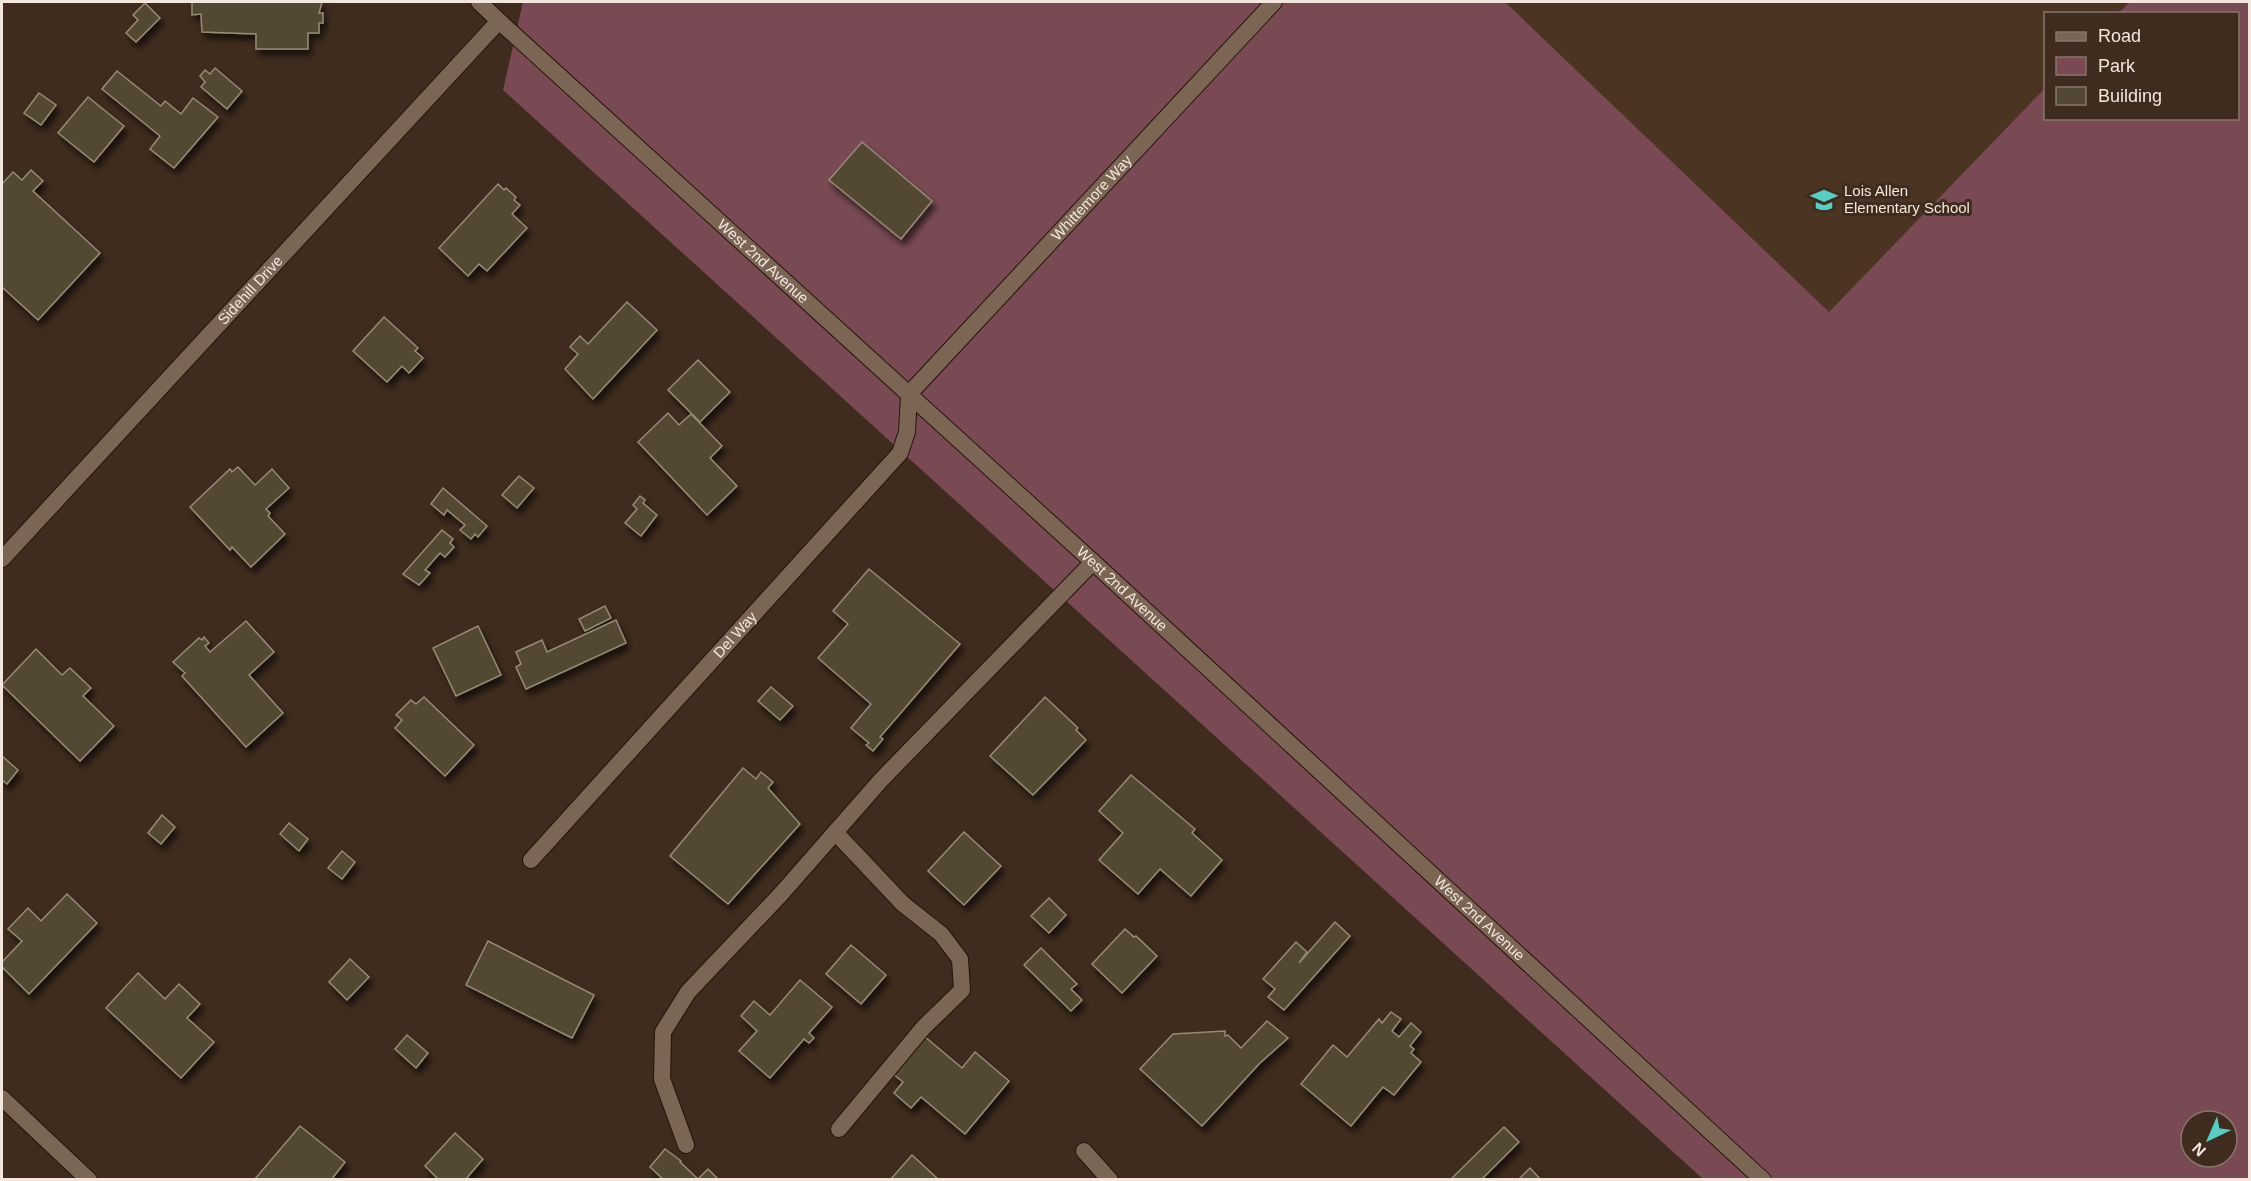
<svg xmlns="http://www.w3.org/2000/svg" width="2251" height="1181" viewBox="0 0 2251 1181" font-family="Helvetica,sans-serif">
  <defs>
    <filter id="shadow"><feDropShadow dx="3.5" dy="6" stdDeviation="3" flood-color="#0009"/></filter>
  </defs>
  <rect width="100%" height="100%" fill="#3f2c1e"/>
  <!-- built -->
  <path fill="#4b3421" d="M1500 2H2130L2118 13 2046 14 2045 88 1829 312Z"/>
  <!-- green -->
  <path fill="#794a53" fill-rule="evenodd" d="M523 2H1505L1829 312 2045 88 2046 118H2238V14L2118 13 2130 2H2249V1179H1703L503 90ZM2191 1121H2227V1157H2191Z"/>
  <!-- building -->
  <g fill="#534833" stroke="#978b74" stroke-width="1.5" filter="url(#shadow)">
    <path d="M192 2H322L319 13H323V23H319V33H308V49H256V34L202 32 201 14 192 15Z"/>
    <path d="M145 3 160 18 136 42 126 33 138 20 133 15Z"/>
    <path d="M215 68 242 91 227 109 201 87 205 82 200 76 205 70 210 74Z"/>
    <path d="M117 71 161 106 165 101 181 114 193 98 218 117 174 168 150 149 160 136 102 89Z"/>
    <path d="M39 93 56 105 41 125 24 113Z"/>
    <path d="M88 97 124 126 94 162 58 133Z"/>
    <path d="M862 142 932 201 901 239 829 180Z"/>
    <path d="M31 170 43 181 33 191 100 253 38 320 2 287V184L13 172 22 180Z"/>
    <path d="M498 184 504 190 506 188 516 197 514 200 520 205 512 214 527 228 487 271 479 264 468 276 439 248Z"/>
    <path d="M627 302 657 330 593 399 565 369 578 354 570 347 580 336 588 344Z"/>
    <path d="M384 317 418 348 415 351 423 358 409 373 402 366 387 382 353 351Z"/>
    <path d="M698 360 730 392 700 422 668 390Z"/>
    <path d="M668 413 679 425 691 414 722 446 710 458 737 486 707 515 638 442Z"/>
    <path d="M238 467 255 485 272 469 289 488 266 509 270 513 268 516 285 534 251 567 232 547 230 550 190 507 230 469 232 472Z"/>
    <path d="M519 476 534 488 517 508 502 495Z"/>
    <path d="M443 488 487 526 478 537 475 534 471 539 460 530 465 525 447 510 444 515 431 504Z"/>
    <path d="M640 496 645 500 643 503 657 515 641 536 625 523 637 509 633 505Z"/>
    <path d="M442 530 453 539 450 543 454 547 445 557 440 553 425 570 430 573 419 585 403 574Z"/>
    <path d="M869 569 960 644 880 737 883 739 873 751 866 745 869 743 851 728 871 704 818 658 848 624 833 611Z"/>
    <path d="M605 606 611 618 585 631 579 619Z"/>
    <path d="M616 620 626 643 526 689 516 667 521 664 516 652 542 640 547 652Z"/>
    <path d="M246 621 274 652 249 675 283 713 246 747 182 676 185 673 173 662 199 638 202 640 204 637 209 643 205 646 210 652Z"/>
    <path d="M478 626 501 675 456 696 433 648Z"/>
    <path d="M36 649 62 675 70 668 91 688 83 696 114 726 80 761 2 685Z"/>
    <path d="M771 687 793 706 780 720 758 701Z"/>
    <path d="M424 697 474 745 445 776 395 728 402 720 396 715 411 700 416 704Z"/>
    <path d="M1045 697 1078 728 1076 730 1086 740 1033 795 990 756Z"/>
    <path d="M2 756 18 770 7 784 2 780Z"/>
    <path d="M743 768 756 779 761 772 773 782 768 788 800 824 728 904 670 856Z"/>
    <path d="M1131 775 1195 829 1192 833 1222 860 1191 896 1160 869 1138 894 1099 860 1123 833 1099 811Z"/>
    <path d="M162 815 175 827 161 844 148 833Z"/>
    <path d="M289 823 308 839 299 851 280 834Z"/>
    <path d="M964 832 1001 866 964 905 928 871Z"/>
    <path d="M342 851 355 862 342 879 328 868Z"/>
    <path d="M67 894 97 923 29 994 2 967V962L22 941 8 929 28 908 41 921Z"/>
    <path d="M1049 898 1066 915 1049 933 1031 916Z"/>
    <path d="M1335 922 1350 936 1284 1010 1268 997 1275 989 1263 979 1296 942 1307 952 1299 963Z"/>
    <path d="M1125 929 1134 937 1136 936 1157 956 1122 993 1092 964Z"/>
    <path d="M488 941 594 995 572 1038 466 985Z"/>
    <path d="M851 945 886 975 861 1004 826 974Z"/>
    <path d="M1041 948 1077 984 1071 989 1082 1000 1071 1011 1024 965Z"/>
    <path d="M350 959 369 977 347 1000 329 982Z"/>
    <path d="M138 973 165 999 179 984 200 1004 187 1018 214 1042 181 1078 106 1008Z"/>
    <path d="M800 980 832 1007 809 1033 814 1038 809 1043 804 1039 770 1078 739 1051 757 1031 741 1016 754 1001 770 1015Z"/>
    <path d="M1391 1012 1401 1019 1392 1031 1399 1037 1411 1023 1421 1032 1410 1046 1414 1049 1411 1053 1421 1062 1394 1095 1383 1087 1351 1126 1301 1084 1333 1045 1347 1057 1379 1019 1382 1023Z"/>
    <path d="M1267 1021 1288 1038 1259 1064 1202 1126 1140 1069 1173 1034 1225 1031V1036L1228 1035 1241 1048Z"/>
    <path d="M407 1035 428 1053 416 1068 395 1049Z"/>
    <path d="M924 1036 962 1068 975 1052 1009 1081 965 1134 921 1097 911 1108 894 1093 903 1082 893 1074Z"/>
    <path d="M300 1126 345 1162 331 1180H254Z"/>
    <path d="M1504 1127 1519 1142 1481 1180H1450Z"/>
    <path d="M455 1133 483 1159 465 1180H439L425 1166Z"/>
    <path d="M665 1149 681 1161 680 1162 698 1179 708 1169 719 1180H664L650 1167Z"/>
    <path d="M912 1155 939 1180H890Z"/>
    <path d="M1530 1168 1541 1180H1517L1520 1178Z"/>
  </g>
  <g fill="none" stroke-linecap="round" stroke-linejoin="round">
    <!-- service casing -->
    <g stroke="#251407" stroke-width="18">
      <g id="service">
        <path d="M835 832 903 904 941 934 960 959 962 990 923 1028 839 1129"/>
        <path id="s1" d="M531 860 900 453 907 432 909 394"/>
        <path d="M686 1145 662 1079 663 1032 688 992 781 894 881 780 1093 562"/>
      </g>
    </g>
    <!-- minor casing -->
    <g stroke="#251407" stroke-width="18">
      <g id="minor">
        <path id="s2" d="M499 21 1093 562 1763 1180"/>
        <path id="s3" d="M909 394 1274 2"/>
        <path d="M2 1098 89 1180"/>
        <path d="M1084 1151 1110 1180"/>
      </g>
    </g>
    <!-- tertiary casing -->
    <g stroke="#251407" stroke-width="18">
      <g id="tertiary">
        <path id="s4" d="M2 559 499 21 479 2"/>
      </g>
    </g>
    <!-- service -->
    <use href="#service" stroke="#7b6656" stroke-width="16"/>
    <!-- minor -->
    <use href="#minor" stroke="#7b6656" stroke-width="16"/>
    <!-- tertiary -->
    <use href="#tertiary" stroke="#7b6656" stroke-width="16"/>
  </g>
  <!-- icons -->
  <defs>
    <g id="school-bare" transform="scale(2.07)"><path d="M0-5L7-2L0 1L-7-2ZM-4 1L0 2.5L4 1V4Q0 6-4 4Z" fill="#56cec3" stroke="#3f2c1e" stroke-width="2.5" paint-order="stroke"/></g>
  </defs>
  <g fill-rule="evenodd">
    <use href="#school-bare" x="1824" y="200"/>
  </g>
  <g text-anchor="middle" stroke-width="6" stroke-linejoin="round" paint-order="stroke">
    <!-- poi labels -->
    <g font-size="15" fill="#f2e6dd" stroke="#3f2c1e" text-anchor="start">
      <text x="1844" y="196">Lois Allen<tspan x="1844" dy="17">Elementary School</tspan></text>
    </g>
    <!-- street labels -->
    <g font-size="15" fill="#f2e6dd" stroke="#3f2c1e">
      <text dy="5" stroke="none"><textPath href="#s3" startOffset="268">Whittemore Way</textPath></text>
      <text dy="5" stroke="none"><textPath href="#s2" startOffset="357">West 2nd Avenue</textPath></text>
      <text dy="5" stroke="none"><textPath href="#s4" startOffset="366">Sidehill Drive</textPath></text>
      <text dy="5" stroke="none"><textPath href="#s2" startOffset="843">West 2nd Avenue</textPath></text>
      <text dy="5" stroke="none"><textPath href="#s1" startOffset="304">Del Way</textPath></text>
      <text dy="5" stroke="none"><textPath href="#s2" startOffset="1329">West 2nd Avenue</textPath></text>
    </g>
  </g>
  <!-- border -->
  <rect width="2251" height="1181" fill="none" stroke="#f2e6dd" stroke-width="6"/>
  <!-- legend -->
  <rect x="2044" y="12" width="195" height="108" fill="#3f2c1e" stroke="#87766a" stroke-width="1.5"/>
  <rect x="2056" y="32" width="30" height="9" fill="#7b6656" stroke="#87766a" stroke-width="1.5"/>
  <text x="2098" y="42" font-size="18" fill="#f2e6dd">Road</text>
  <rect x="2056" y="57" width="30" height="18" fill="#794a53" stroke="#87766a" stroke-width="1.5"/>
  <text x="2098" y="72" font-size="18" fill="#f2e6dd">Park</text>
  <rect x="2056" y="87" width="30" height="18" fill="#534833" stroke="#87766a" stroke-width="1.5"/>
  <text x="2098" y="102" font-size="18" fill="#f2e6dd">Building</text>
  <!-- north arrow -->
  <g transform="translate(2209 1139) rotate(224)"><circle r="28" fill="#3f2c1e" stroke="#87766a" stroke-width="1.5"/>
  <path d="M0-4.5L10 22L0 15L-10 22Z" fill="#56cec3"/>
  <text y="-9" font-size="16" font-weight="bold" text-anchor="middle" fill="#f2e6dd">N</text>
  </g>
</svg>
